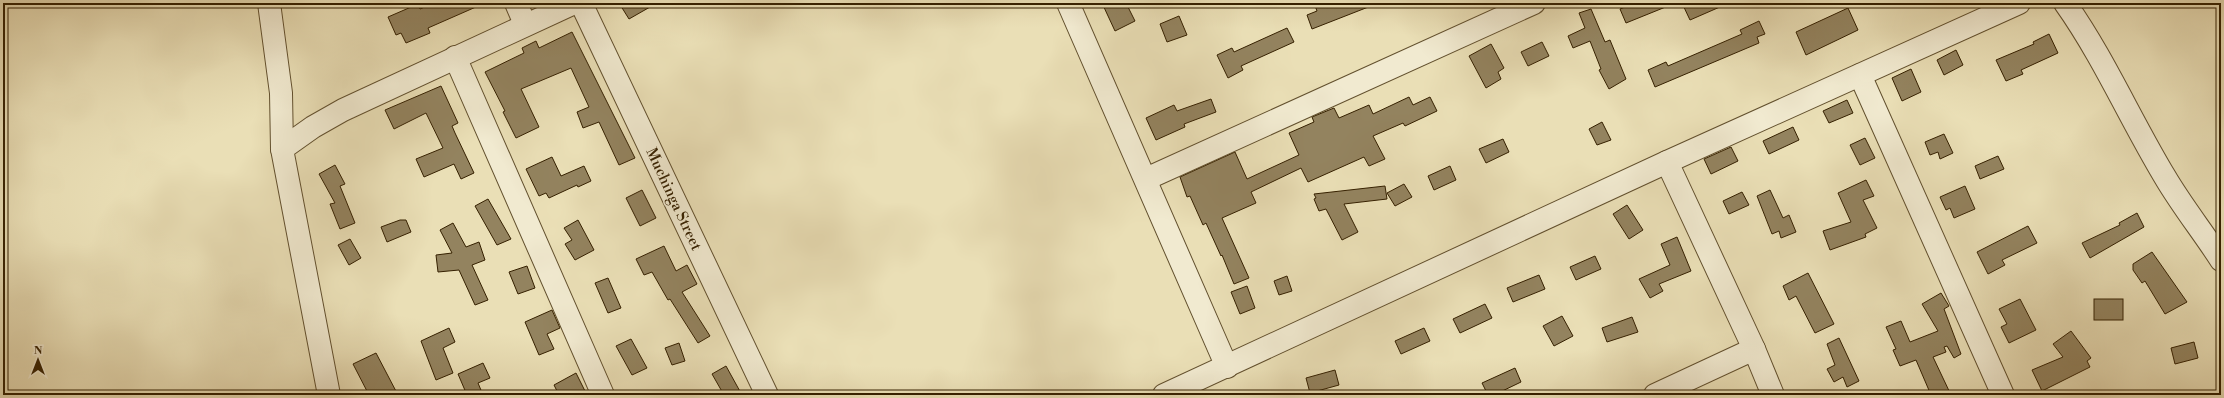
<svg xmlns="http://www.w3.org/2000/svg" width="2224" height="398" viewBox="0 0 2224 398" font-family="'Libre Bodoni',serif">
  <rect width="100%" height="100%" fill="#eadfb6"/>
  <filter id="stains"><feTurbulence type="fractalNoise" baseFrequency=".005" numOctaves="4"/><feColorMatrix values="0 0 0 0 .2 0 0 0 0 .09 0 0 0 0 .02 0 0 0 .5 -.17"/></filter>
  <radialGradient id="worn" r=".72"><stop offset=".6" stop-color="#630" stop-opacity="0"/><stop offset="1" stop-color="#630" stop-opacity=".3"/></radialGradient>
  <!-- building -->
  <g fill="#93835f" stroke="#352000">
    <path d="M434 3H485L428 28 430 33 406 43 401 33 396 35 388 17 418 4 420 9Z"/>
    <path d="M619 3H657L629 19Z"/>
    <path d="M1102 3H1126L1135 21 1115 31Z"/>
    <path d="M1314 3H1375L1376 4 1312 29 1307 15 1317 11Z"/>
    <path d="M1635 3H1673V4L1626 23 1620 9Z"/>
    <path d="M1682 3H1729L1690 20Z"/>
    <path d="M1848 8 1858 30 1806 55 1796 32Z"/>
    <path d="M1591 9 1605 42 1610 40 1626 79 1609 89 1599 70 1601 69 1590 41 1573 48 1568 36 1585 28 1579 13Z"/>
    <path d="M1179 16 1187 35 1167 42 1160 24Z"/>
    <path d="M1759 21 1765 34 1757 37 1759 43 1655 87 1648 70 1666 62 1668 66 1742 34 1740 30Z"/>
    <path d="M1287 28 1294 42 1241 66 1243 70 1228 78 1217 55 1232 48 1234 52Z"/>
    <path d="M572 32 635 158 619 165 599 122 583 128 577 112 589 107 571 68 521 89 539 127 516 138 503 112 505 111 485 72 524 53 522 48 536 41 539 48Z"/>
    <path d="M2049 34 2058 53 2021 70 2023 74 2006 81 1996 60 2034 44 2033 42Z"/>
    <path d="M1542 42 1549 56 1528 66 1521 52Z"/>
    <path d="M1491 44 1504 68 1498 72 1501 79 1486 88 1469 56Z"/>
    <path d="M1956 50 1963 65 1944 75 1937 60Z"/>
    <path d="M1911 69 1921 92 1902 101 1892 78Z"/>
    <path d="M441 86 458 123 452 126 455 133 474 173 461 179 454 164 424 177 416 159 443 148 426 113 394 129 385 110Z"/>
    <path d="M1409 97 1413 105 1430 97 1437 111 1405 126 1403 123 1373 136 1385 159 1369 166 1364 157 1308 182 1301 168 1251 192 1256 203 1222 218 1249 278 1234 284 1222 255 1221 256 1206 223 1203 225 1190 196 1187 197 1180 177 1235 152 1247 179 1299 155 1289 133 1314 122 1312 117 1334 108 1339 118 1369 105 1373 114Z"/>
    <path d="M1211 99 1216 112 1184 124 1185 127 1156 140 1146 118 1174 105 1177 111Z"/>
    <path d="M1847 100 1853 113 1829 123 1823 111Z"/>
    <path d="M1602 122 1611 140 1597 145 1589 129Z"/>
    <path d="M1793 127 1799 140 1769 154 1763 141Z"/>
    <path d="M1944 134 1953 153 1940 159 1938 152 1930 155 1925 142Z"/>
    <path d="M1865 138 1875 158 1860 165 1850 145Z"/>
    <path d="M1503 139 1509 152 1486 163 1479 149Z"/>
    <path d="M1731 147 1738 161 1711 174 1704 159Z"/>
    <path d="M1998 156 2004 169 1980 179 1975 166Z"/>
    <path d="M552 157 561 176 584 166 591 181 578 187 577 185 549 198 546 193 539 196 526 169Z"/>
    <path d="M335 165 345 184 340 186 355 223 340 229 330 204 335 203 319 174Z"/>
    <path d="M1450 166 1456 180 1434 190 1428 176Z"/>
    <path d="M1866 180 1874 196 1863 200 1877 228 1865 234 1866 237 1830 250 1823 231 1851 222 1838 193Z"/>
    <path d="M1404 184 1412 197 1395 206 1387 193Z"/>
    <path d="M1385 186 1387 199 1344 204 1358 232 1342 240 1326 209 1319 211 1314 199 1316 198 1314 194Z"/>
    <path d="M1965 186 1975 209 1954 218 1950 208 1946 210 1940 197Z"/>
    <path d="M642 190 656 218 640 226 626 198Z"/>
    <path d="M1770 190 1783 218 1789 215 1796 232 1781 238 1779 231 1772 234 1757 196Z"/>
    <path d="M1742 192 1749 205 1729 214 1723 201Z"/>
    <path d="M488 199 511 239 497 245 475 206Z"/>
    <path d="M1627 205 1643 230 1629 239 1613 214Z"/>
    <path d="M2137 213 2144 227 2090 258 2082 243 2120 225 2119 223Z"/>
    <path d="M400 220H406L411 232 387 242 381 227Z"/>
    <path d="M578 220 594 250 575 260 565 244 572 240 564 228Z"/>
    <path d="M453 223 466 247 479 242 485 260 472 265 488 300 475 305 459 270 438 272 436 255 452 253 440 230Z"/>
    <path d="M2028 226 2037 243 2002 260 2005 265 1988 274 1977 252Z"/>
    <path d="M1677 237 1691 271 1659 284 1663 291 1650 298 1639 279 1670 265 1661 244Z"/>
    <path d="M350 239 361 258 349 265 338 245Z"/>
    <path d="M664 246 676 271 687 265 697 284 682 292 710 336 698 343 670 299 668 300 652 272 644 275 636 259Z"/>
    <path d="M2152 252 2187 302 2165 314 2145 281 2142 283 2133 270V264Z"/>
    <path d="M1595 256 1601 269 1576 280 1570 267Z"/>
    <path d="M527 266 535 288 518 294 509 272Z"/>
    <path d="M1808 273 1834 324 1815 333 1796 296 1789 300 1783 286Z"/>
    <path d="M1539 275 1545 289 1513 302 1507 288Z"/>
    <path d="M1287 276 1292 291 1279 295 1274 281Z"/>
    <path d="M608 278 621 308 608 313 595 283Z"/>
    <path d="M1247 286 1255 308 1240 314 1231 292Z"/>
    <path d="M1941 293 1949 306 1944 309 1961 354 1954 358 1947 346 1944 347 1946 352 1933 357 1951 395H1931L1916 360 1900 366 1893 350 1896 349 1886 327 1901 321 1910 342 1938 331 1922 304Z"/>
    <path d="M2020 299 2036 330 2009 343 2001 327 2007 324 1999 309Z"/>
    <rect x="2094" y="299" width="29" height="21"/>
    <path d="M1485 304 1492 318 1460 333 1453 319Z"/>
    <path d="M552 310 560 328 547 334 554 349 539 355 525 322Z"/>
    <path d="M1562 316 1573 336 1554 346 1543 326Z"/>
    <path d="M1632 317 1638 332 1607 342 1602 328Z"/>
    <path d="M449 328 455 342 443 348 453 373 436 380 421 341Z"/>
    <path d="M1424 328 1430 341 1401 354 1395 341Z"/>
    <path d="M2071 331 2091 358 2087 361 2090 367 2042 391 2032 370 2063 357 2053 344Z"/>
    <path d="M1839 338 1859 381 1847 387 1843 377 1834 382 1827 369 1835 365 1827 344Z"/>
    <path d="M631 339 647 368 632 375 616 346Z"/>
    <path d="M2194 342 2198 358 2175 364 2171 348Z"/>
    <path d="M679 343 685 361 672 365 665 348Z"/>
    <path d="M376 353 398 395H369L353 364Z"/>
    <path d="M483 363 490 378 478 383 483 395H467L458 374Z"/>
    <path d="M726 366 742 395H724L712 374Z"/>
    <path d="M1515 368 1521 382 1494 395H1488L1482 383Z"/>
    <path d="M1335 370 1339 385 1310 393 1306 378Z"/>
    <path d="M576 373 585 391 577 395H559L554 385Z"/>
  </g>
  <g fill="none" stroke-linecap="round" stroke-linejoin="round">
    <!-- minor casing -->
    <g stroke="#62502e" stroke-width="24">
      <g id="minor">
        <path d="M269 3 281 93 282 149"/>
        <path d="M516 3 525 24"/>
        <path d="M581 3 767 395"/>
        <path d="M1068 3 1227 367"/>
        <path d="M2065 3C2104 58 2130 119 2165 177 2182 206 2203 232 2221 260"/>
        <path d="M455 57 603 395"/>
        <path d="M1860 75 2003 395"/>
        <path d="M1667 162 1754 349 1773 395"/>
        <path d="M1146 179 1534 3"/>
        <path d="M329 395 282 149 313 127 343 110 574 3"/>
        <path d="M1164 395 1667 162 2019 3"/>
        <path d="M1655 395 1754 349"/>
      </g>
    </g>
    <!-- minor -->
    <use href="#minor" stroke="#f1ead0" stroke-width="22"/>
  </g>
  <g text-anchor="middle" stroke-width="3" stroke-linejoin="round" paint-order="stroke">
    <!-- street labels -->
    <g font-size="15" fill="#352000" stroke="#f1ead0">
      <text transform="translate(674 199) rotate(65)" y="5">Muchinga Street</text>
    </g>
  </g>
  <!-- margin -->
  <rect width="2224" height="398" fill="none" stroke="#eadfb6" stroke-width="16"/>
  <rect x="4" y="4" width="2216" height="390" fill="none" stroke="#352000" stroke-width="2"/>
  <rect x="8" y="8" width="2208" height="382" fill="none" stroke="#352000"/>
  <!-- north arrow -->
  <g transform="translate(38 360)" stroke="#f1ead0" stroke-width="3" paint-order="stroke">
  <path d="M0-3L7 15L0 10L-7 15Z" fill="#352000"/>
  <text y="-6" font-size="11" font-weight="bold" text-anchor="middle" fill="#352000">N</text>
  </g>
  <rect width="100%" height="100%" filter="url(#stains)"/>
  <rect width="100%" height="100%" fill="url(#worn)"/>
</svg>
